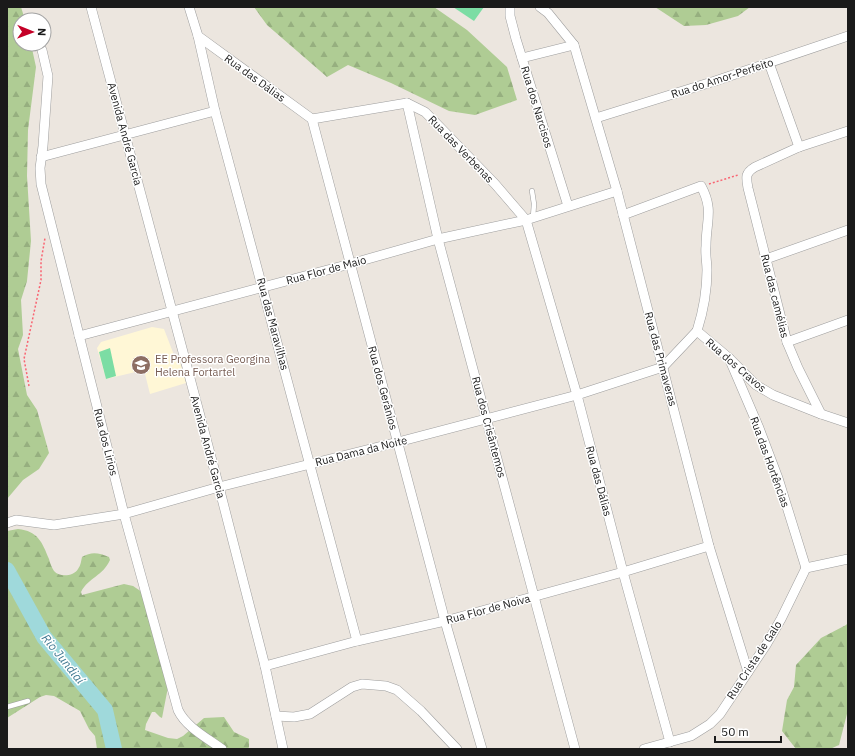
<svg xmlns="http://www.w3.org/2000/svg" width="855" height="756" viewBox="0 0 855 756" font-family="'IBM Plex Sans',sans-serif">
  <defs>
    <pattern id="forest-firs" width="22" height="20" patternUnits="userSpaceOnUse"><rect width="22" height="20" fill="#afcc94"/><path d="M5 1l3.5 6h-7zM16 11l3.5 6h-7z" fill="#96af7f"/></pattern>
  </defs>
  <rect width="100%" height="100%" fill="#ece6df"/>
  <!-- education -->
  <path fill="#fff7d6" d="M152 327 164 329 174 355 179 359 186 383 150 394 144 370 106 379 97 348 101 342Z"/>
  <!-- forest -->
  <g fill="url(#forest-firs)">
    <path d="M7 7H21L25 20H20V44H31L36 67 28 130 27 176 31 241 27 281 21 300 23 335 18 349 27 395 37 410 49 453 39 469 23 480 7 499Z"/>
    <path d="M254 7H434L467 30 507 67 517 100 475 115 449 111 391 83 348 65 327 77 267 25Z"/>
    <path d="M655 7H750L738 16 706 25 684 26Z"/>
    <path d="M18 529C38 531 42 542 49 559 50 563 52 568 54 571 60 578 74 576 78 569 81 565 81 561 82 557 92 551 99 553 109 557L110 560C103 576 89 577 81 592L82 595 124 584 133 586 142 592 169 682 162 718 160 717 155 712H152L146 724 145 730 168 738 177 739 183 736 204 718 224 717 234 732 249 739V747L248 749H97L95 736 89 729 80 711 54 696 46 695 40 697 7 718V531Z"/>
    <path d="M848 623V710L839 745 830 749H796L782 731 787 700 794 687 796 665 821 638 846 625Z"/>
  </g>
  <!-- pitch -->
  <g fill="#7cdda4">
    <path d="M453 7H484L474 21Z"/>
    <path d="M110 348 116 376 106 379 99 352Z"/>
  </g>
  <g fill="none" stroke-linecap="round" stroke-linejoin="round">
    <!-- river -->
    <path stroke="#9fd9db" stroke-width="16" d="M7 570 44 637 105 710 114 749"/>
    <!-- lane casing -->
    <g stroke="#9e9e9e" stroke-width="5.5">
      <g id="lane">
        <path d="M532 191 534 204 533 217"/>
        <path d="M7 707 28 701"/>
      </g>
    </g>
    <!-- street casing -->
    <g stroke="#9e9e9e" stroke-width="10">
      <g id="street">
        <path d="M91 7 219 487 265 666 283 749"/>
        <path d="M189 7 198 36 215 111 357 641"/>
        <path d="M510 7V16L516 39 568 206"/>
        <path d="M540 7 548 13 574 45 617 191 709 546 748 672"/>
        <path d="M198 36 312 119"/>
        <path d="M42 50 48 76 43 146 40 168 41 184 124 514 178 710C186 727 207 738 222 749"/>
        <path d="M522 58 574 45"/>
        <path d="M769 63 799 147"/>
        <path d="M407 103 438 239 575 749"/>
        <path d="M596 118 715 81 848 36"/>
        <path d="M312 119 407 103 425 112 433 120 495 184 526 220 577 395 623 572 670 742"/>
        <path d="M312 119 445 621 482 749"/>
        <path d="M41 157 215 111"/>
        <path d="M766 259 848 230"/>
        <path d="M697 331 729 358 756 385 773 395 821 414 848 423"/>
        <path d="M79 336 350 264 438 239 526 220 617 191"/>
        <path d="M787 342 848 320"/>
        <path d="M729 358 759 428 778 478 806 568"/>
        <path d="M821 414 798 368 787 342 748 188C746 177 745 173 755 167L799 147 848 131"/>
        <path d="M7 523 16 520 54 525 124 514 219 487 398 442 577 395 663 367 697 331C703 312 707 290 707 270 707 262 705 254 706 246 706 221 714 210 701 186L623 215"/>
        <path d="M265 666 357 641 445 621 623 572 709 546"/>
        <path d="M276 716 294 717 310 714 352 687 362 684 386 686 397 690 421 711 457 749"/>
        <path d="M644 749 691 736 710 724 720 714 766 645 781 619 806 568 848 559"/>
      </g>
    </g>
    <!-- path -->
    <g stroke="#f96472" stroke-width="1.5" stroke-dasharray="2 2" stroke-linecap="butt">
      <path d="M709 184 738 175"/>
      <path d="M29 386 24 359 41 280V261L45 238"/>
    </g>
    <!-- lane -->
    <use href="#lane" stroke="#fff" stroke-width="4.5"/>
    <!-- street -->
    <use href="#street" stroke="#fff" stroke-width="9"/>
  </g>
  <!-- icons -->
  <defs>
    <g id="school-disc" transform="scale(1)"><circle r="9.5" fill="#8d6e63" stroke="#fff"/><path d="M0-5L7-2L0 1L-7-2ZM-4 1L0 2.5L4 1V4Q0 6-4 4Z" fill="#fff"/></g>
  </defs>
  <g fill-rule="evenodd">
    <use href="#school-disc" x="141" y="365"/>
  </g>
  <g text-anchor="middle" stroke-width="3" stroke-linejoin="round" paint-order="stroke">
    <!-- street labels -->
    <g font-size="11" fill="#1a1a1a" stroke="#fff">
      <text transform="translate(255 78) rotate(36)" y="4">Rua das Dálias</text>
      <text transform="translate(722 78) rotate(-18)" y="4">Rua do Amor-Perfeito</text>
      <text transform="translate(537 107) rotate(73)" y="4">Rua dos Narcisos</text>
      <text transform="translate(125 134) rotate(75)" y="4">Avenida André Garcia</text>
      <text transform="translate(461 149) rotate(46)" y="4">Rua das Verbenas</text>
      <text transform="translate(326 270) rotate(-15)" y="4">Rua Flor de Maio</text>
      <text transform="translate(775 296) rotate(76)" y="4">Rua das camélias</text>
      <text transform="translate(273 324) rotate(75)" y="4">Rua das Maravilhas</text>
      <text transform="translate(661 359) rotate(75)" y="4">Rua das Primaveras</text>
      <text transform="translate(736 365) rotate(41)" y="4">Rua dos Cravos</text>
      <text transform="translate(383 388) rotate(75)" y="4">Rua dos Gerânios</text>
      <text transform="translate(489 427) rotate(75)" y="4">Rua dos Crisântemos</text>
      <text transform="translate(106 442) rotate(76)" y="4">Rua dos Lirios</text>
      <text transform="translate(208 447) rotate(75)" y="4">Avenida André Garcia</text>
      <text transform="translate(361 451) rotate(-14)" y="4">Rua Dama da Noite</text>
      <text transform="translate(770 462) rotate(70)" y="4">Rua das Hortências</text>
      <text transform="translate(599 481) rotate(75)" y="4">Rua das Dálias</text>
      <text transform="translate(488 609) rotate(-15)" y="4">Rua Flor de Noiva</text>
      <text transform="translate(754 660) rotate(-57)" y="4">Rua Crista de Galo</text>
    </g>
    <!-- education labels -->
    <g font-size="11" fill="#785e54" stroke="#fff" text-anchor="start">
      <text x="155" y="363">EE Professora Georgina<tspan x="155" dy="13">Helena Fortartel</tspan></text>
    </g>
    <!-- water labels -->
    <g font-size="12" font-style="italic" fill="#407992" stroke="#fff">
      <text transform="translate(63 659) rotate(51)" y="4">Rio Jundiaí</text>
    </g>
  </g>
  <!-- border -->
  <rect width="855" height="756" fill="none" stroke="#1a1a1a" stroke-width="16"/>
  <!-- north arrow -->
  <g transform="translate(32 32) rotate(91)"><circle r="19" fill="#ffffff" stroke="#a3a3a3"/>
  <path d="M0-3L7 15L0 10L-7 15Z" fill="#c40027"/>
  <text y="-6" font-size="11" font-weight="bold" text-anchor="middle" fill="#1a1a1a">N</text>
  </g>
  <!-- scale -->
  <path d="M715 736v6h66v-6" fill="none" stroke="#1a1a1a" stroke-width="2"/>
  <text x="721" y="736" font-size="12" fill="#1a1a1a" stroke="#ffffff" stroke-width="3" paint-order="stroke">50 m</text>
</svg>
